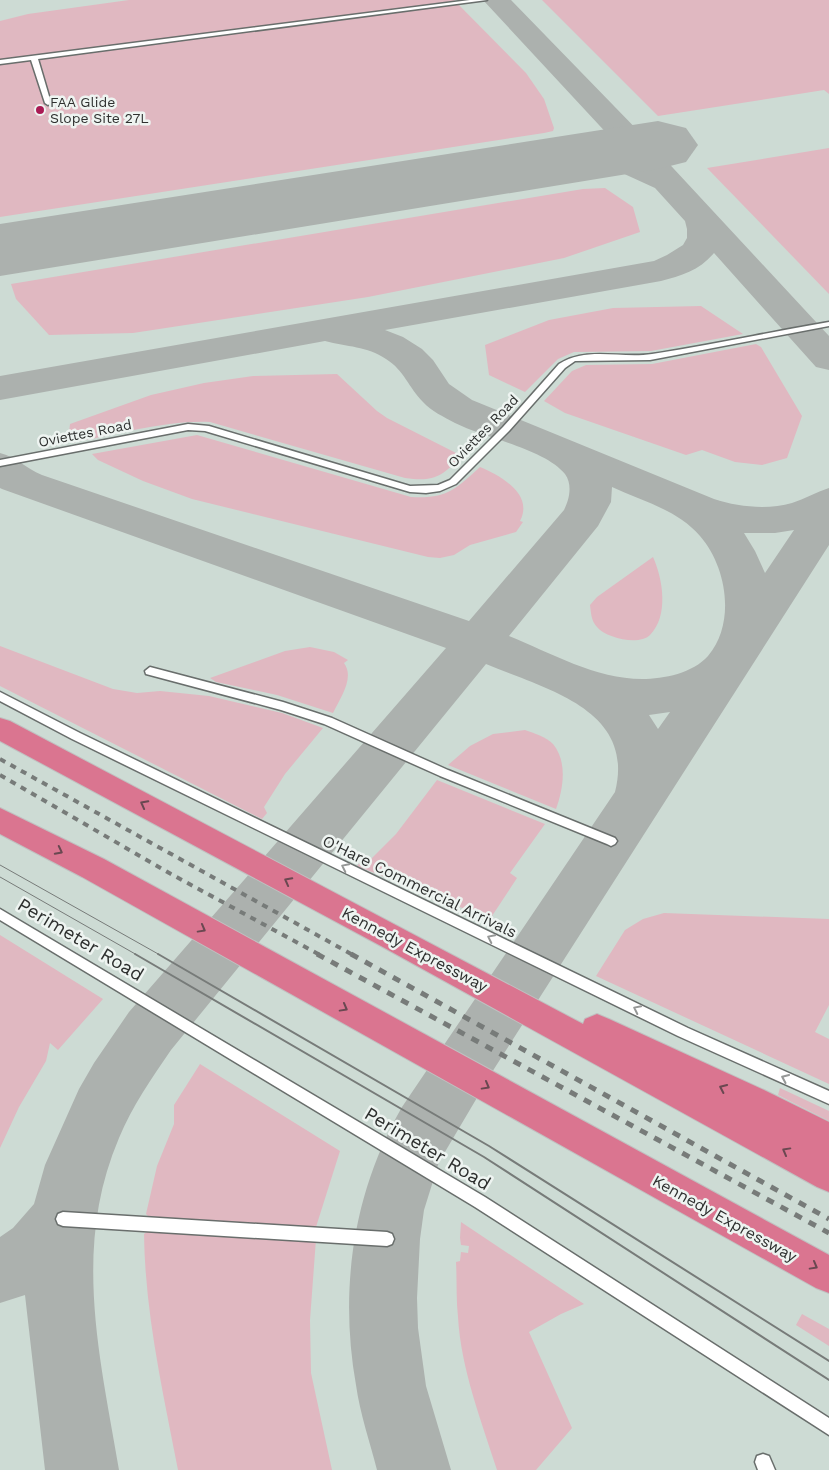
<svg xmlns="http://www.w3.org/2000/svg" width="829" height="1470" viewBox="0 0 829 1470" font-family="'Work Sans',sans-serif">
  <rect width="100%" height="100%" fill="#e1e7e4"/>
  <!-- built -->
  <rect fill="#cddbd4" x="0" y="0" width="829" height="1470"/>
  <!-- green -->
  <g fill="#e0b8c1">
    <path d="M129 0H454L526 73 544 99 554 128 553 131 544 133 0 217V21L28 14Z"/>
    <path d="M542 0H829V94L824 90 658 116Z"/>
    <path d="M829 148V294L707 168Z"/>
    <path d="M605 188 633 207 640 232 564 258 368 297 133 333 49 335 16 299 11 284 583 189Z"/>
    <path d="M701 306 743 334 651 351 574 352 558 359 525 392 489 375 485 345 549 320 613 308Z"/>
    <path d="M756 344 761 347 802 416 787 458 762 465 735 462 702 450 686 455 565 413 544 401 572 371 586 365 652 364Z"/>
    <path d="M337 374 377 411 387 418 462 456C441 477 434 482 405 478L210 422C167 420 114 435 71 443L68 441 70 424 151 395 204 383 253 376Z"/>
    <path d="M197 435 411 497C446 499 455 490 480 467 501 476 534 494 520 521L523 522 516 532 470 545 454 555 440 558 428 557 192 499 143 481 98 460 92 454Z"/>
    <path d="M653 557C663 579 669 616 650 635 639 646 606 638 597 627 591 621 591 612 590 605L597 597Z"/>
    <path d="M0 646 113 689 137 693 160 691 209 696 282 713 323 728 285 774 264 807 267 813 262 819 0 686Z"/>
    <path d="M310 647 334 652 348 660 344 663C355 678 340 698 333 713L277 695 216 682 210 678 285 651Z"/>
    <path d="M525 730C534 733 546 737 553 744 568 762 563 790 556 809L448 765 470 746 493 734Z"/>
    <path d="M437 780 545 824 510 873 517 878 490 919 357 866 361 862 369 861 396 834Z"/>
    <path d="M664 913 829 919V1005L815 1032 829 1039V1084L596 976 625 930 643 919Z"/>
    <path d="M0 935 103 999 58 1050 50 1043 46 1061 19 1107 0 1148Z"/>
    <path d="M200 1064 340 1151 316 1227 150 1218 146 1214 157 1166 174 1124V1105Z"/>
    <path d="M780 1088 829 1111V1121L778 1095Z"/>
    <path d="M461 1222 584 1304 561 1314 529 1332 572 1428 536 1470H497C481 1420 461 1369 458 1317 456 1299 457 1280 456 1262L460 1261 461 1252 468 1253 469 1246 461 1245 460 1238Z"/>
    <path d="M150 1230 316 1239 310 1320 311 1373 332 1470H178C163 1392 145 1314 144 1234Z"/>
    <path d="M802 1314 829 1329V1346L796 1325Z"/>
  </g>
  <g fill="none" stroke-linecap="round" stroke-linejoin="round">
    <!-- taxiway -->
    <path fill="#acb1ae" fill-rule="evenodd" d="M483 0H511L648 141 829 336V370L816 367 714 253C700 270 681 276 661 281L385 330 403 337 422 349 433 360 449 384 472 400 714 499C738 507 768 510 792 503 805 499 816 492 829 488V545L494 1069 439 1162 424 1210 420 1239 417 1298 418 1328 426 1386 451 1470H377C370 1442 360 1414 356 1385 339 1289 353 1192 402 1107L615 792C636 709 545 689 486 664L171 1050C152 1078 132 1106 119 1138 72 1248 100 1357 119 1470H45L25 1295 0 1303V1237L13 1228 34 1204 45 1165 79 1089 94 1063 129 1012 446 648 2 489 0 488V453C18 458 25 468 42 475L469 621 564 510C569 500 573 485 565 474 545 449 485 438 455 423 444 417 431 411 423 402 409 388 404 370 386 359 367 346 347 347 325 341L0 400V376L654 261 667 255 683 245 687 238V229L685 221 655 188 620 172 561 165 556 158 561 151 572 148 625 153ZM612 487C642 501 678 510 700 536 727 567 736 623 708 656 693 673 664 679 642 679 596 679 551 653 509 636L598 526 611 502ZM794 530 765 573 755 551 744 533H775ZM670 712 658 729 649 715Z"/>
    <!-- runway -->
    <path fill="#acb1ae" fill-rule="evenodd" d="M658 121 686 128 698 145 686 162 658 169 0 276V224Z"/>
    <!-- service casing -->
    <g stroke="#696e6c" stroke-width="3">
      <g id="service">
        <path d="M470 0H487L38 59 51 103 48 105 45 103 31 60 0 64V60Z"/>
        <path d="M829 322V326L650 360 575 361 565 368 509 431 456 484 440 491 426 493 410 492 205 431 188 430 0 466V460L188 424 209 426 410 486 438 485 450 480 503 427 559 364C587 346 621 359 652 354 711 345 770 332 829 322Z"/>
        <path d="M150 667 283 702 332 718 448 770 615 838 617 841 615 844 611 846 607 844 440 776 324 724 281 710 146 674 145 671Z"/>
        <path d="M0 692 80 733 688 1028 829 1091V1104L678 1036 72 739 0 701Z"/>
        <path d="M0 909 485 1197 829 1418V1435L475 1207 0 920Z"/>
        <path d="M63 1212 387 1232 392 1234 394 1239 392 1244 387 1246 63 1226 58 1224 56 1219 58 1214Z"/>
        <path d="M763 1454 769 1456 775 1470H758L755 1462 757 1456Z"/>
      </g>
    </g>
    <!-- motorway casing -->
    <g stroke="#c0c1c1" stroke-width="2">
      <g id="motorway">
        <path d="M0 718 10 721 583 1024 585 1019 597 1014 609 1019 764 1090 829 1122V1192L817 1187 381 946 0 741Z"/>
        <path d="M0 808 104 859 829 1255V1293L816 1288 82 877 0 834Z"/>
      </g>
    </g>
    <!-- service -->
    <use href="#service" fill="#fff" fill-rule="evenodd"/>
    <!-- motorway -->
    <use href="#motorway" fill="#da7590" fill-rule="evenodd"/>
    <!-- tram-far1 -->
    <g stroke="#777b79" stroke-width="1">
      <path d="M0 865 160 955"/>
      <path d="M0 877 137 955"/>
    </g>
    <!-- tram -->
    <g stroke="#777b79" stroke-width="2">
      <path d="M135 954 484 1157 829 1380"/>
      <path d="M158 954 489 1146 829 1361"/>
    </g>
    <!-- rail-far1 -->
    <g stroke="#777b79" stroke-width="4" stroke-dasharray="6 6" stroke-linecap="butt">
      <path d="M0 759 353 955"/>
      <path d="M0 775 171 874 320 955"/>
    </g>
    <!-- rail -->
    <g stroke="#777b79" stroke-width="5" stroke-dasharray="8 8" stroke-linecap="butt">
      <path d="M317 954 829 1233"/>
      <path d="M351 954 829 1219"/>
    </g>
  </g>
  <!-- one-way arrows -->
  <defs><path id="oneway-chevron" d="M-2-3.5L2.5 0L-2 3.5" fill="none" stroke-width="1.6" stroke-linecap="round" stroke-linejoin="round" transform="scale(1.25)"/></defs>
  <g stroke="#6a4851">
    <use href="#oneway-chevron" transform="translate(144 804) rotate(-152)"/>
    <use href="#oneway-chevron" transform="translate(59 851) rotate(27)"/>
    <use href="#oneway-chevron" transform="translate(288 881) rotate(-152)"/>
    <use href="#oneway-chevron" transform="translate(202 929) rotate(29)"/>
    <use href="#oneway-chevron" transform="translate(344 1008) rotate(29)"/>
    <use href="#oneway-chevron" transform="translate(486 1086) rotate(29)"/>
    <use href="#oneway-chevron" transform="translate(723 1088) rotate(-155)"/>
    <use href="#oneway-chevron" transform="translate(786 1151) rotate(-151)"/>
    <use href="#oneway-chevron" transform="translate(814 1266) rotate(29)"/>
  </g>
  <g stroke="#969897">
    <use href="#oneway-chevron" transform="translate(345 867) rotate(-154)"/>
    <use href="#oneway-chevron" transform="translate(491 938) rotate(-154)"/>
    <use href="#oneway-chevron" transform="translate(637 1009) rotate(-154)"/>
    <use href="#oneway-chevron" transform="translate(785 1078) rotate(-156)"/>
  </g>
  <!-- markers -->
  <circle fill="#aa1a54" stroke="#eef4f1" stroke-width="2" cx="40" cy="110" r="5"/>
  <g text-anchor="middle" stroke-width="5" stroke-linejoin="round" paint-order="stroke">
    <!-- far-poi labels -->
    <g font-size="14" fill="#2e302f" stroke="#eef4f1" text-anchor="start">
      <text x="50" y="107">FAA Glide<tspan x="50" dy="16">Slope Site 27L</tspan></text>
    </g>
    <!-- far-street labels -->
    <g font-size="14" fill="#2e302f" stroke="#eef4f1">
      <text transform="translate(483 431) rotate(-46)" y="5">Oviettes Road</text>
      <text transform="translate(85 433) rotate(-11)" y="5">Oviettes Road</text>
    </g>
    <!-- street labels -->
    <g font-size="16" fill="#2e302f" stroke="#eef4f1">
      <text transform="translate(420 886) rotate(26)" y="6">O'Hare Commercial Arrivals</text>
      <text transform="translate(415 949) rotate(28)" y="6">Kennedy Expressway</text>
      <text transform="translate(725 1218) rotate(29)" y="6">Kennedy Expressway</text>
    </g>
    <!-- near-street labels -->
    <g font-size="19" fill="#2e302f" stroke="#eef4f1">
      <text transform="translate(81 939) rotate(31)" y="7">Perimeter Road</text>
      <text transform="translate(428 1148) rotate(31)" y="7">Perimeter Road</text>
    </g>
  </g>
</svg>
